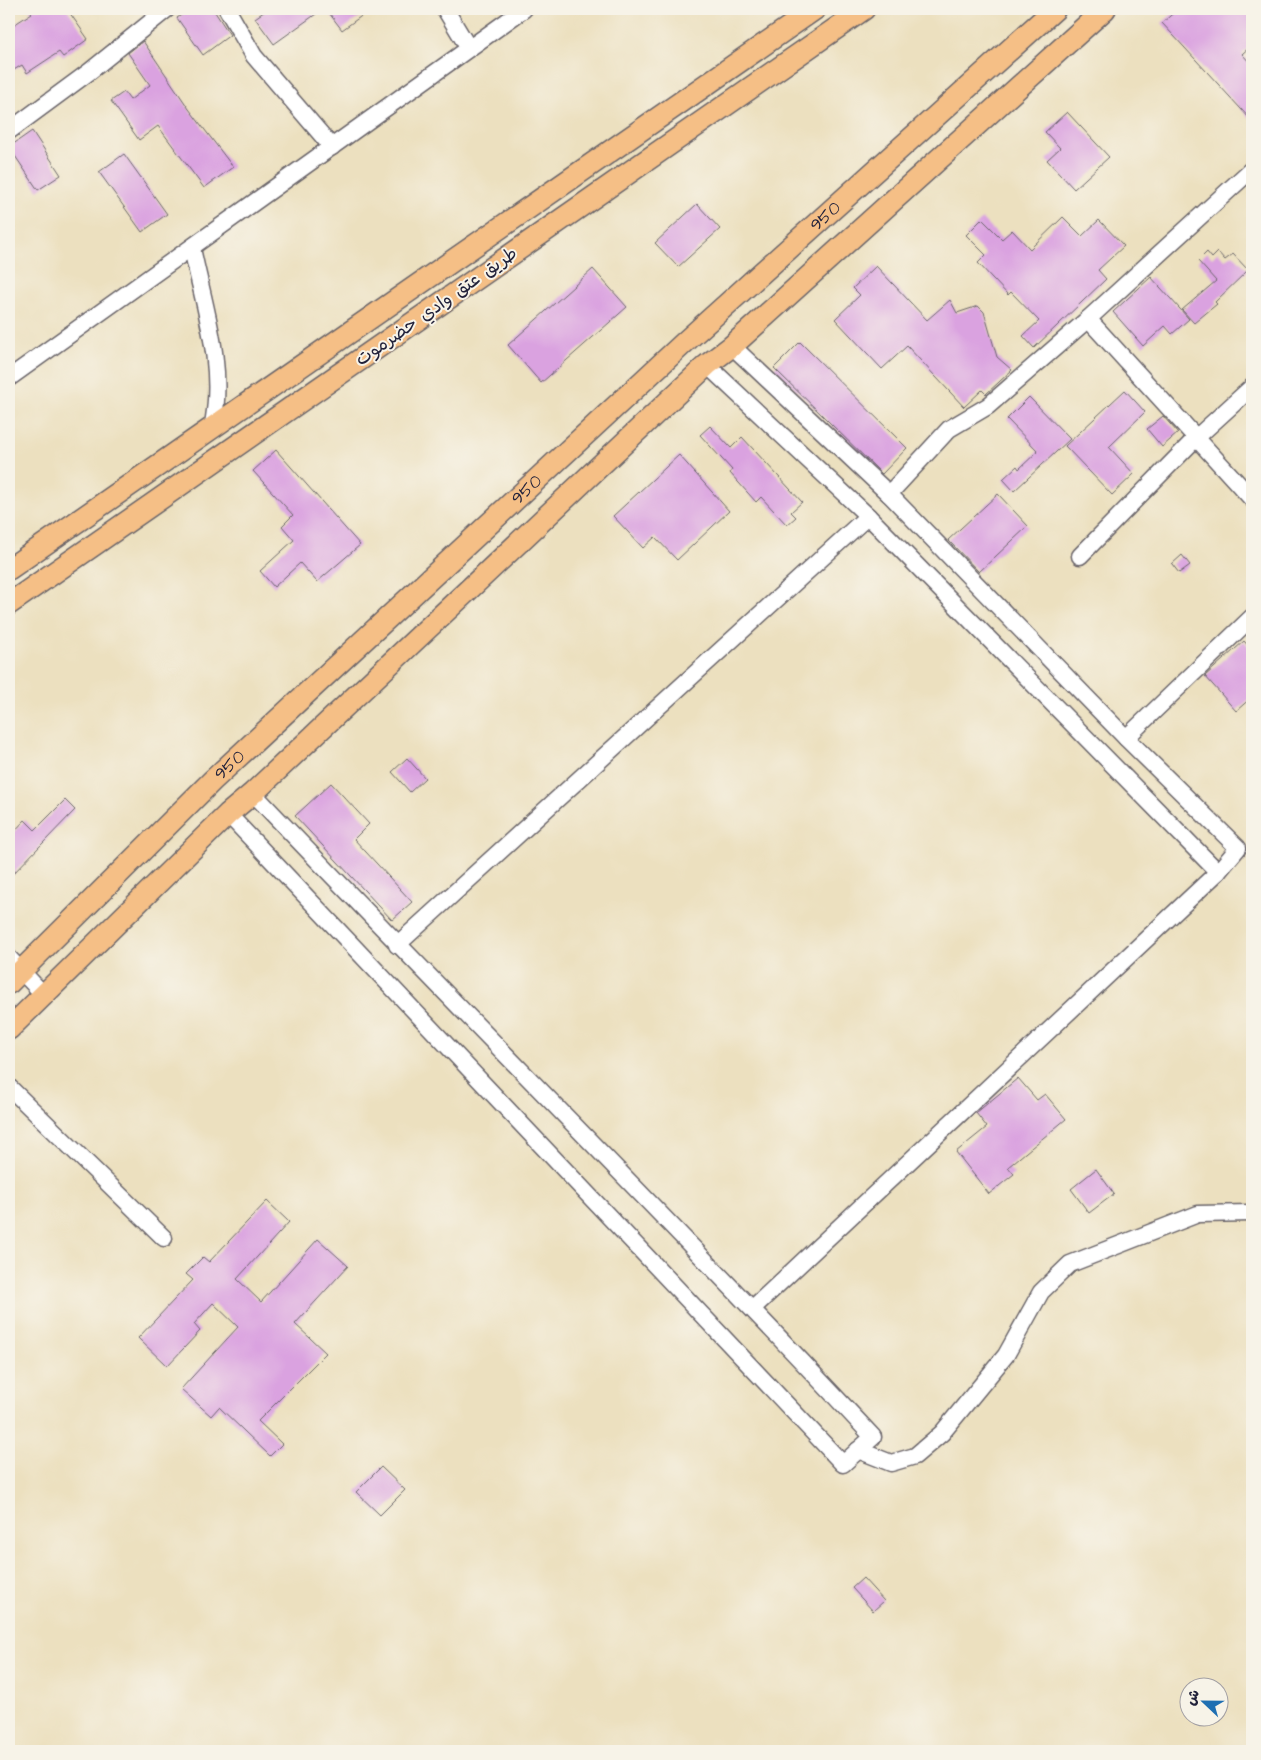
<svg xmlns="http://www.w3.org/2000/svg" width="1261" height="1760" viewBox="0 0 1261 1760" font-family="'Architects Daughter','Playpen Sans Arabic',sans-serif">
  <rect width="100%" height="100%" fill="#f7f3e8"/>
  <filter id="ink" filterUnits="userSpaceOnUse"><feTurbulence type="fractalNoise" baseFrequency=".02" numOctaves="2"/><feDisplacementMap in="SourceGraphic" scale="10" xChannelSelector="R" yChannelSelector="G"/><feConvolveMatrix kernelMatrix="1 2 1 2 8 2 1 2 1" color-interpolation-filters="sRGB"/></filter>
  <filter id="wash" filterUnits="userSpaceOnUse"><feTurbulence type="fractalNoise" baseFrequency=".0096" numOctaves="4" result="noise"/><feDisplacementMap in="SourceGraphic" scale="20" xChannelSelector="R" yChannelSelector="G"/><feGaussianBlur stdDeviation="1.12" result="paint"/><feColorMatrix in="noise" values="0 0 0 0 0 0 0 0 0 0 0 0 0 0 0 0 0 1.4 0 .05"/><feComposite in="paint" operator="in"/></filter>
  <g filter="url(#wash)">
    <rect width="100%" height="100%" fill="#ece0bf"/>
    <g id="blocks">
      <!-- building -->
      <g fill="#daa2e0">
        <path d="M29 9H67L88 39 63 57 59 52 27 73 22 65 9 73V28L32 13Z"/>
        <path d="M190 9H213L230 35 203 55 177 18Z"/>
        <path d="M268 9H323L274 44 255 18Z"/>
        <path d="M326 9H371L342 30Z"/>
        <path d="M1178 9H1252V45L1242 54 1252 65V121L1162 23Z"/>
        <path d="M143 41 189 109 233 167 204 188 158 126 139 140 111 101 124 92 130 100 150 85 128 53Z"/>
        <path d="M1067 112 1109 157 1074 189 1047 160 1060 148 1045 132Z"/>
        <path d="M32 131 61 175 38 190 9 147Z"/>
        <path d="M124 154 167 214 142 232 99 172Z"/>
        <path d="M697 204 720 229 678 267 655 243Z"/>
        <path d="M1063 217 1082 236 1099 220 1124 246 1098 270 1106 279 1034 348 1023 336 1039 321 1011 292 1008 295 978 263 986 255 966 235 982 219 1002 239 1012 230 1030 249Z"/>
        <path d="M1207 252 1212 258 1218 252 1225 260 1233 254 1248 270 1215 302 1217 304 1194 323 1182 310 1216 281 1198 261Z"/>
        <path d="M876 266 927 320 950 300 957 313 978 306 984 312 997 357 1012 370 986 394 982 390 964 407 907 346 882 369 835 319 860 295 853 288Z"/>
        <path d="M593 269 627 307 541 383 508 345Z"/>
        <path d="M1151 277 1189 319 1172 334 1165 326 1143 346 1113 312Z"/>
        <path d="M800 342 907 448 882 474 774 368Z"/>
        <path d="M1125 390 1145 412 1109 447 1134 474 1112 495 1065 446Z"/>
        <path d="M1029 397 1070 439 1014 491 1003 479 1017 466 1019 469 1038 451 1007 419Z"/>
        <path d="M1163 416 1178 433 1162 447 1147 429Z"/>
        <path d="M710 426 731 448 742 437 802 502 791 512 796 517 787 525 761 497 756 502 730 473 732 470 700 435Z"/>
        <path d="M276 450 360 545 317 582 300 563 274 587 260 571 294 540 282 526 293 515 253 471Z"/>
        <path d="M679 455 729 511 677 560 655 537 643 548 613 516Z"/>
        <path d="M998 494 1028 526 979 572 948 540Z"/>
        <path d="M1182 555 1190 565 1179 573 1172 564Z"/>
        <path d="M1244 641 1252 650V697L1236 711 1205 676Z"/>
        <path d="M407 758 425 778 410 792 392 772Z"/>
        <path d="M331 783 369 824 354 839 412 902 392 920 295 816Z"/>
        <path d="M65 800 75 810 9 878V837L25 820 35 830Z"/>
        <path d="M1018 1078 1037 1100 1045 1094 1066 1119 1008 1167 1014 1174 989 1194 956 1152 987 1127 976 1113Z"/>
        <path d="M1096 1169 1114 1194 1089 1213 1071 1189Z"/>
        <path d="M267 1201 289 1222 237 1279 261 1302 318 1239 348 1266 295 1324 326 1353 258 1421 282 1444 270 1456 219 1407 211 1416 181 1389 238 1327 213 1303 194 1324 200 1331 167 1366 138 1338 193 1280 186 1274 203 1257 209 1262Z"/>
        <path d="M381 1467 405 1490 380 1515 356 1492Z"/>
        <path d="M863 1578 884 1601 873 1611 852 1588Z"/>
      </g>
    </g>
  </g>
  <g filter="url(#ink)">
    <use href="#blocks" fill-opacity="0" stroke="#696469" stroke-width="1"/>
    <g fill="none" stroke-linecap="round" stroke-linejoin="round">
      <!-- minor casing -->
      <g stroke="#696469" stroke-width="19">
        <g id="minor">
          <path d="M227 9 254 56 332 147"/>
          <path d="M445 9 468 47"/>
          <path d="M9 131 89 72 167 9"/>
          <path d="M192 248C204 307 226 368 212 428"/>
          <path d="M1088 319 1252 499"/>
          <path d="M732 346 889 494 1126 738 1238 848 1218 872 753 1308"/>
          <path d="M707 365 868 516 1218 872"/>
          <path d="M9 378 524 9"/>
          <path d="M889 494 949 429 988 406 1088 319 1252 169"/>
          <path d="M1080 556 1196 438 1252 387"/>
          <path d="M1126 738 1252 617"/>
          <path d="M228 814 843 1464 873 1437C670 1219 458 1009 253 793"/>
          <path d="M397 945 868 516"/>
          <path d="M9 958 44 995"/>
          <path d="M9 1087 164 1238"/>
          <path d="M858 1450 891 1463 915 1456 942 1433 1006 1355 1041 1292 1070 1264 1198 1214 1252 1213"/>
        </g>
      </g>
      <!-- major casing -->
      <g stroke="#696469" stroke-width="24">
        <g id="major">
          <path d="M9 569 815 9"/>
          <path d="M9 604 864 9"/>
          <path id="s1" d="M9 983 213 780 685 342 1055 9"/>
          <path d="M9 1029 228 814 253 793 707 365 732 346 1105 9"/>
        </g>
      </g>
      <!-- minor -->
      <use href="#minor" stroke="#fff" stroke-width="16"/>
      <!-- major -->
      <use href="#major" stroke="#f5bf86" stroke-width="21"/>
    </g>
  </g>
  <g text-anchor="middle" stroke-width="4" stroke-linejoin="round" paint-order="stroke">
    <!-- street labels -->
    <g font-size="18" fill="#22223b" stroke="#f7f3e8">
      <text dy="6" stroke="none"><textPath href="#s1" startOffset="1120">950</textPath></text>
      <text transform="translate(436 306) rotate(-35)" y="6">طريق عتق وادي حضرموت</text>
      <text dy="6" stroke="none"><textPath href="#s1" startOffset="715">950</textPath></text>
      <text dy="6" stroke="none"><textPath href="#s1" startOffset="310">950</textPath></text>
    </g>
  </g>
  <!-- margin -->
  <rect width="1261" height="1760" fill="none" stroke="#f7f3e8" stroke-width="30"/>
  <!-- north arrow -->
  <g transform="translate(1204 1702) rotate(292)"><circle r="24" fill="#f7f3e8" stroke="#a29fa3"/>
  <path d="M0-4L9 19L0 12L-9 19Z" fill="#1f6fb2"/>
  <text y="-8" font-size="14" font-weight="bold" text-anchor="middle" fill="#22223b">ش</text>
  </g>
</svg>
